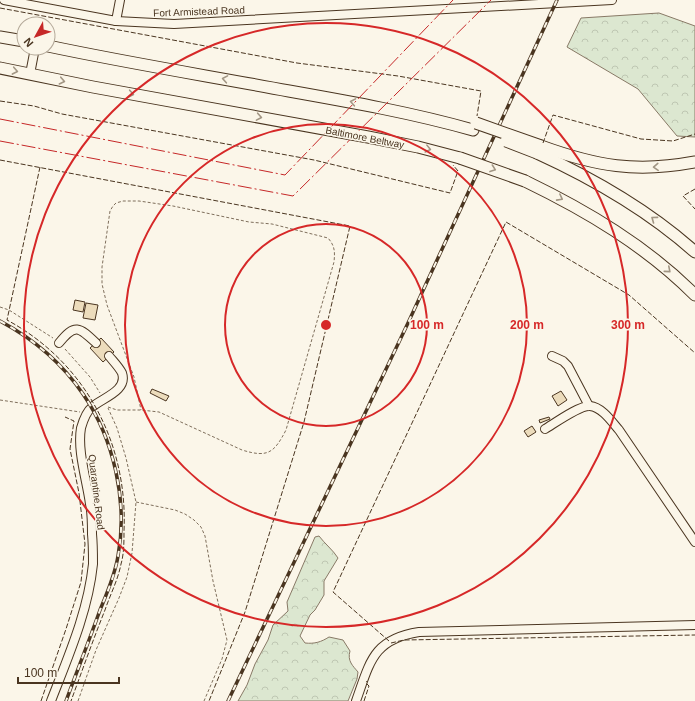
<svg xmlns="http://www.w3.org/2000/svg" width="695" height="701" viewBox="0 0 695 701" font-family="Helvetica,sans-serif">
  <defs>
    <pattern id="forest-crowns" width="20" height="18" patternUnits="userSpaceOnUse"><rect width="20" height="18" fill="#dce7d0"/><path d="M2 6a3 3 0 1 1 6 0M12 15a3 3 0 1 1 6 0" fill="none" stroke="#bec7b2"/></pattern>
  </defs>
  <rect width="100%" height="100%" fill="#fbf6e9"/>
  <!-- forest -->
  <g fill="url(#forest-crowns)" stroke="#887966">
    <path d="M659 13 695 26V137L677 136 638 89 567 47 581 18Z"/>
    <path d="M319 536C325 544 333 550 338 558L324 581V595L315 610 310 615 300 636 305 643C315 644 321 642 329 637L343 640 350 651C347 661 353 666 358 672L357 679 348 701H238L247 685 255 664 268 640 273 625 288 611 287 602 315 537Z"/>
  </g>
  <!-- building -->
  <g fill="#ecdcbc" stroke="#4a3520">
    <path d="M75 300 85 302 83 312 73 310Z"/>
    <path d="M86 303 98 305 95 320 83 318Z"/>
    <path d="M101 338 114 352 103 362 90 348Z"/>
    <path d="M152 389 169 396 166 401 150 393Z"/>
    <path d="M561 391 567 400 558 406 552 396Z"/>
    <path d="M549 417 550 419 540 423 539 420Z"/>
    <path d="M532 426 536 432 528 437 524 431Z"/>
  </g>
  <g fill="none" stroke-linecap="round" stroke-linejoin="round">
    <!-- minor casing -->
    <g stroke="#4a3520" stroke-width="10">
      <g id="minor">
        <path d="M4 0 116 21 174 24 612 0"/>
        <path d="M116 21 120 0"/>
        <path d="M30 74 35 48"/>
        <path d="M59 343C75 323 79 327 96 343"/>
        <path d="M552 356 563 361 568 366 589 406"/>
        <path d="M545 429C555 423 580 405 590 406 602 407 612 422 619 430L695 542"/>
        <path d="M51 701C68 657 88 612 93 564 93 554 93 544 92 534 92 524 92 513 90 504 87 481 77 451 81 428 83 421 86 412 92 407 102 398 128 391 122 373 119 367 113 361 109 356"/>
        <path d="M356 701C370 662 373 639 419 632L695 625"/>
      </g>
    </g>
    <!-- highway casing -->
    <g stroke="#4a3520" stroke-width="13">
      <g id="highway">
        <path d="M0 37 24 41"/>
        <path d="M48 46C128 63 209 76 289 91 351 102 413 113 473 130"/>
        <path d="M0 68 93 87 368 137 418 147 460 158"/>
        <path d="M541 146C596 166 636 173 695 162"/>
        <path d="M537 153C594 179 648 210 695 252"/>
        <path d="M525 181C587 211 646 246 695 295"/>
      </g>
    </g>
    <!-- path -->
    <g stroke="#7f6f5c" stroke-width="1" stroke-dasharray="3 2" stroke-linecap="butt">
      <path d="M0 307 9 310 53 338"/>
      <path d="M65 349 90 377 100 393"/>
      <path d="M0 400 80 412"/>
      <path d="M108 407 117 410H141L159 412 242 450C268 458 274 453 286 430L334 262C335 252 335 246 328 238L272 224 249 222 173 206 139 201H123L116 203 113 206 110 211 102 267V284L107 305 134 377 141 410"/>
      <path d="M136 502 175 510 185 514 194 520 201 527 205 536 213 581 227 640 222 659 204 701"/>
      <path d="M78 701 96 650 119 598 127 577 132 553 136 502 126 458 117 428 108 408"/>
    </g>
    <!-- minor -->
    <use href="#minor" stroke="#fbf6e9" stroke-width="8"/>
    <!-- highway -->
    <use href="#highway" stroke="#fbf6e9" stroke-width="11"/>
    <!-- rail casing -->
    <g stroke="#4a3520" stroke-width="3.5">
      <g id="rail">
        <path d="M0 321C32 338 62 363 83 394 114 439 128 502 118 556 115 575 107 593 100 610 89 641 77 671 66 701"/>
        <path d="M228 701 408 323 557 0"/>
      </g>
    </g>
    <!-- rail -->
    <use href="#rail" stroke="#fbf6e9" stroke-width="2" stroke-dasharray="6" stroke-linecap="butt"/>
    <!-- highway-bridge casing -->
    <g stroke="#4a3520" stroke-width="13" stroke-linecap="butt">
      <g id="highway-bridge">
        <path d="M476 123 541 146"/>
        <path d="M506 141 537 153"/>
        <path d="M460 158 525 181"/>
      </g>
    </g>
    <!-- highway-bridge -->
    <use href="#highway-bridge" stroke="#fbf6e9" stroke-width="11"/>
    <!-- fence -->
    <g stroke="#4a3520" stroke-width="1" stroke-dasharray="5 2" stroke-linecap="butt">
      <path d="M0 8 297 63 398 76 481 91 477 116"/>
      <path d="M0 101 34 106 62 114 314 160 450 193 458 171 453 165"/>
      <path d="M543 143 553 115 641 139 673 141 695 134"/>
      <path d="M0 160 350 226 304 422 245 612 209 701"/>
      <path d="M40 167 7 320C85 362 128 443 124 531 124 542 124 554 121 564 118 580 110 595 105 610 93 640 82 671 71 701"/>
      <path d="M695 189 683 196 695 209"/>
      <path d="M389 641 333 592 506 222 629 295 695 353"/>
      <path d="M391 643 404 640 695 635"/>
      <path d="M41 701 66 629 81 582 85 544 79 493 70 449 74 421 65 417"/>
      <path d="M364 701 369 686 366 683 367 681"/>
    </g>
    <!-- power -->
    <g stroke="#c62828" stroke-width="1" stroke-dasharray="14 3 2 3" stroke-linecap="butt">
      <path d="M0 119 285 175 453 0"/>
      <path d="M0 141 293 196 491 0"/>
    </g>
  </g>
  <!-- one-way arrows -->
  <defs><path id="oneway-chevron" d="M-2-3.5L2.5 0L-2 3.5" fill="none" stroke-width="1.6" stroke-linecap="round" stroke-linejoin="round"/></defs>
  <g stroke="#a29684">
    <use href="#oneway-chevron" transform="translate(15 71) rotate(11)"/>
    <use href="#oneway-chevron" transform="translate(225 79) rotate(-170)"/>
    <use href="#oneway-chevron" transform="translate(62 81) rotate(12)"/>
    <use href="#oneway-chevron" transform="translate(131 94) rotate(10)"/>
    <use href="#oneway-chevron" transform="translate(353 102) rotate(-170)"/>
    <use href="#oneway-chevron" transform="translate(259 117) rotate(10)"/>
    <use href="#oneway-chevron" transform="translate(428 149) rotate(14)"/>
    <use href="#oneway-chevron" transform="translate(656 167) rotate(177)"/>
    <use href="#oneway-chevron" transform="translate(493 169) rotate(20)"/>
    <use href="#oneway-chevron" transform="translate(560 198) rotate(28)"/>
    <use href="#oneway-chevron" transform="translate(654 219) rotate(-144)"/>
    <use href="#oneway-chevron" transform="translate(668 270) rotate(41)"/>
  </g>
  <!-- distance rings -->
  <g fill="none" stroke="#d62828" stroke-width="2">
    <circle cx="326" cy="325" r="101"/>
    <circle cx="326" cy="325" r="201"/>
    <circle cx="326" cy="325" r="302"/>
  </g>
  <g text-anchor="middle" stroke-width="3" stroke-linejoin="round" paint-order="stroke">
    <!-- street labels -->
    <g font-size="10" fill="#4a3520" stroke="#fbf6e9">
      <text transform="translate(199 11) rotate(-2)" y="4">Fort Armistead Road</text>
      <text transform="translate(365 137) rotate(11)" y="4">Baltimore Beltway</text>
      <text transform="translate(97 492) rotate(83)" y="4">Quarantine Road</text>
    </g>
  </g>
  <circle cx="326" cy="325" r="6" fill="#d62828" stroke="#fbf6e9" stroke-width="2"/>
  <g font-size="12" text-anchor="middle" font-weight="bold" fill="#d62828" stroke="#fbf6e9" stroke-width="3" stroke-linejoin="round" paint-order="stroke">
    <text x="427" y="329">100 m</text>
    <text x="527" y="329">200 m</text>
    <text x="628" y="329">300 m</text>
  </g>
  <!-- north arrow -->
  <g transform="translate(36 36) rotate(230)"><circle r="19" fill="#fbf6e9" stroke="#b4a999"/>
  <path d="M0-3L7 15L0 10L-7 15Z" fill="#c62828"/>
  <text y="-6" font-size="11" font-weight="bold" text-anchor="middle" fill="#4a3520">N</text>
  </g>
  <!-- scale -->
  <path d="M18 677v6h101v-6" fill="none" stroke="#4a3520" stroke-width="2"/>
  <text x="24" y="677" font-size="12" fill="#4a3520" stroke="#fbf6e9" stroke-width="3" paint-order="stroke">100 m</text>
</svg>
